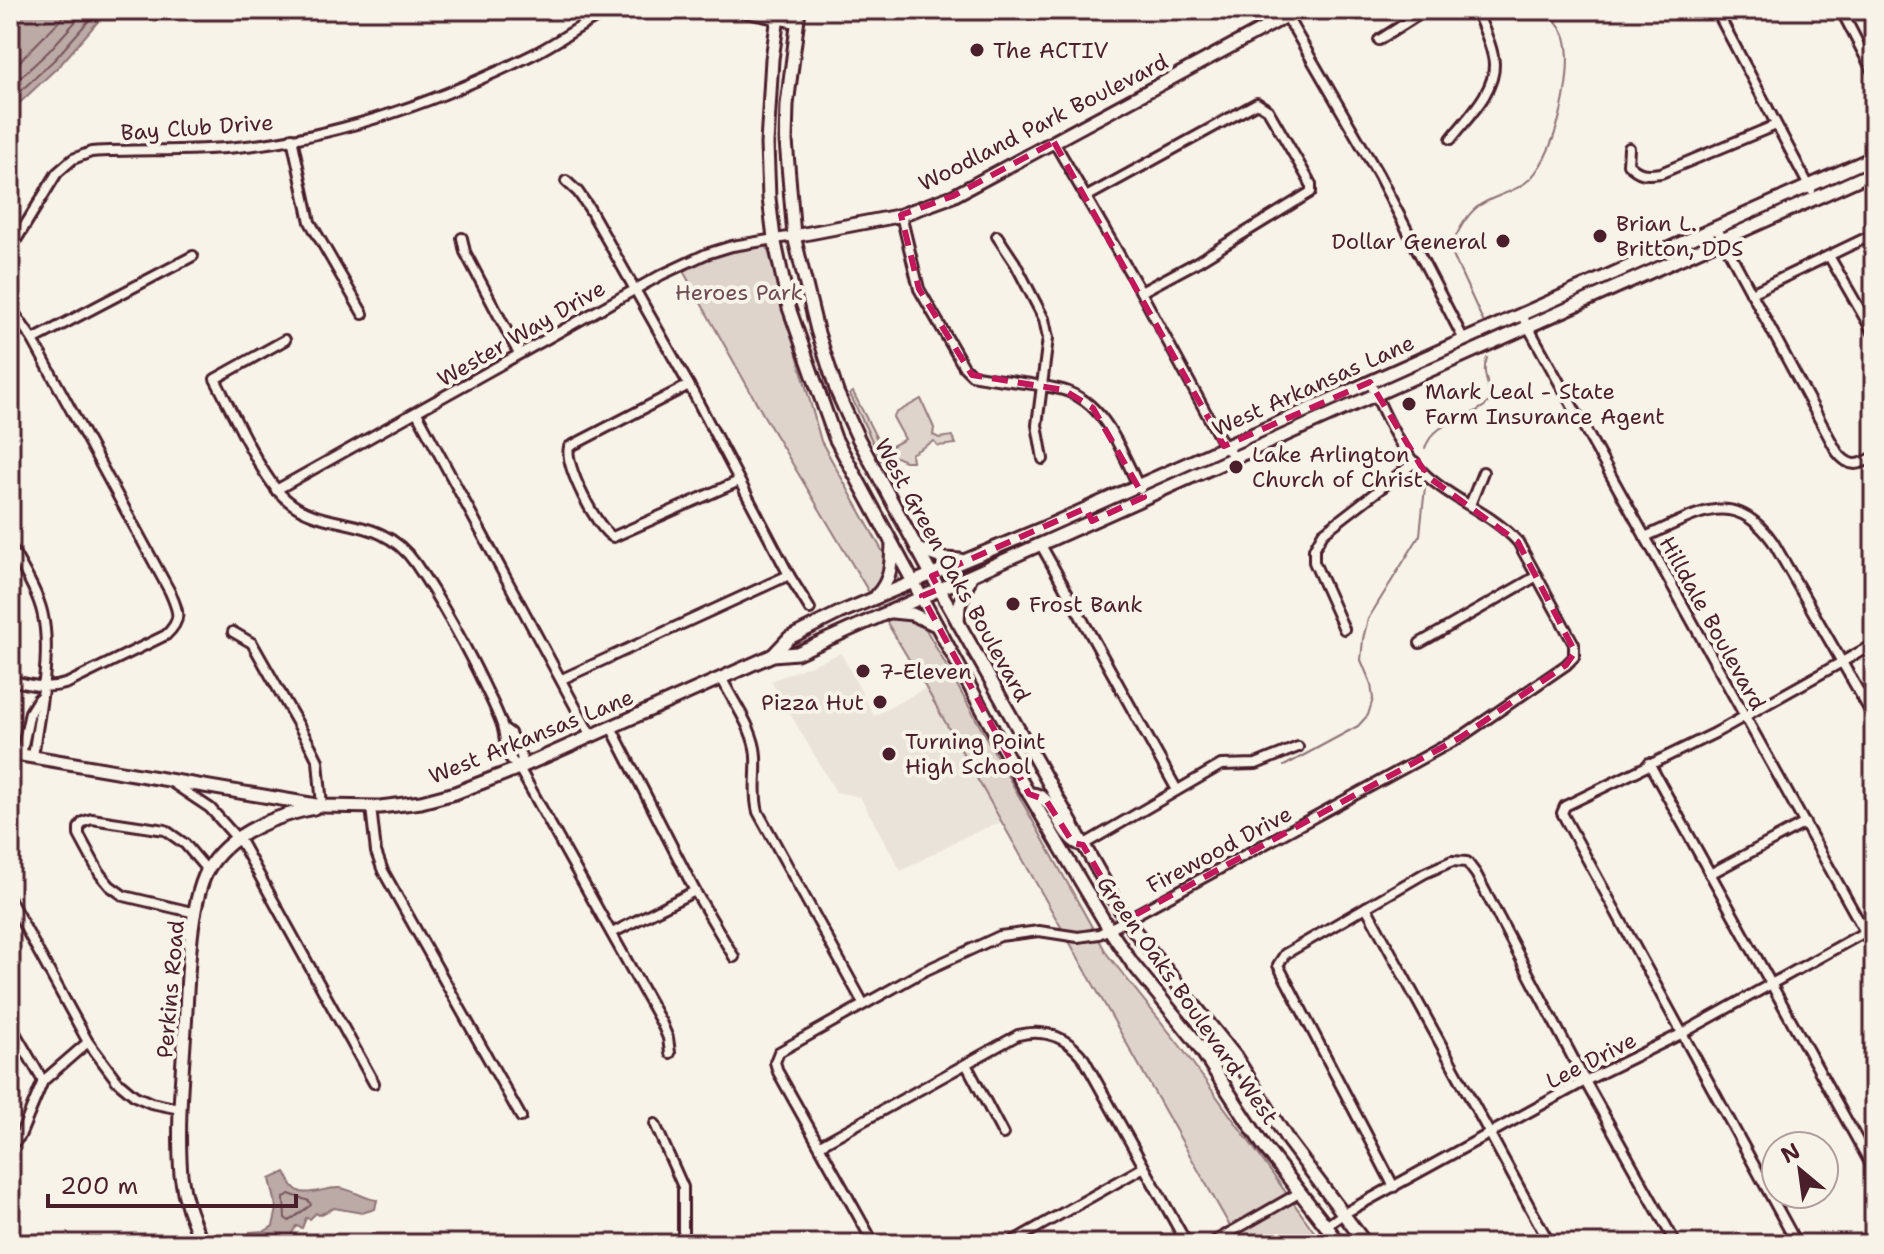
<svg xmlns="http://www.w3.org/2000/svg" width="1884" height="1254" viewBox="0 0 1884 1254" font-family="'Shantell Sans',sans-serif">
  <rect width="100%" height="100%" fill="#f7f3e8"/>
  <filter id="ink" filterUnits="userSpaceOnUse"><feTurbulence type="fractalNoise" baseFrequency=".0125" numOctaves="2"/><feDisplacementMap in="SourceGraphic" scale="16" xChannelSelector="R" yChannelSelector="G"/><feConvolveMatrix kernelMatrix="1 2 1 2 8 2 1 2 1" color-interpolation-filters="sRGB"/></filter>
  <g filter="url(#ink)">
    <!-- built -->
    <path fill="#eae3da" d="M841 653 874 716 926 688 1001 822 964 837 901 871 860 797 836 792 771 681Z"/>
    <!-- green -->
    <g fill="#ded4cc" stroke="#947a7c" stroke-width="2">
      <path d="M767 246 821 441 1107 954 1181 1047 1323 1244H1240L926 688 764 416 682 269C710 255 736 249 767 246Z"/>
      <path d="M853 392 883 451 905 439 893 417 896 413 921 399 934 428 933 435 939 438 952 436 956 444 938 446 934 441 911 454 912 461H905L896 457 881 460 850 394Z"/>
    </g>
    <!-- water -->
    <g fill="#bcaaa7" stroke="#8e7275" stroke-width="2">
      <path d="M10 10H108L61 64 10 112Z"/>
      <path d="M285 1172C289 1179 292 1189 301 1192 312 1195 327 1187 340 1188 354 1190 367 1200 377 1200L375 1209 362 1213 334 1208 319 1215 316 1213 310 1219 306 1218 302 1228 296 1226 292 1233 296 1244H243L250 1232 265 1231 273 1226 277 1209 270 1179Z"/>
    </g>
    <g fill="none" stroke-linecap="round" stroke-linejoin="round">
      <!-- shore -->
      <g stroke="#78575d" stroke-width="2">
        <path d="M10 71 70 10"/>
        <path d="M10 87 48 52 86 10"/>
        <path d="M10 101 55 59 98 10"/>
        <path d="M289 1194 309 1201 311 1205 289 1221 285 1218 284 1198Z"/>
      </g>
      <!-- stream -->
      <g stroke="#8e7275" stroke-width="2">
        <path d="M1483 321 1450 249C1456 235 1464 218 1476 208 1490 196 1511 194 1525 183 1555 162 1574 75 1566 41 1564 29 1554 19 1547 10"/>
        <path d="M1425 448C1436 418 1469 422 1489 402 1492 385 1480 375 1487 358"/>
        <path d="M1284 766 1358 726 1368 715 1373 699 1371 684 1361 660 1363 639 1368 619 1420 535 1425 487"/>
      </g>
      <!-- street casing -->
      <g stroke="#4a1f2b" stroke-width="14">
        <g id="street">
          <path d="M732 10 796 23"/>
          <path d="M1283 10 1378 174 1464 340"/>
          <path d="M1716 10 1811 190"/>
          <path d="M1841 10 1874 74"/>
          <path d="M1379 40 1426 10"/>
          <path d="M292 138 310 222 363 314"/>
          <path d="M1451 139C1467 118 1495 92 1494 64 1493 46 1482 26 1476 10"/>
          <path d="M1054 142 1141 292 1224 446 1235 457"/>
          <path d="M1629 148 1628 164C1639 175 1645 175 1661 173L1776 125"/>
          <path d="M566 181 578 192 589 208 689 385 789 575 810 609"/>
          <path d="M1088 196 1257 103 1268 110 1311 184V192L1197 262 1141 292"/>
          <path d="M901 215 919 289 964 367 972 375C1001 381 1036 383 1063 390 1106 402 1122 454 1140 489"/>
          <path d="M1716 227 1837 452C1849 468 1858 466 1874 457"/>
          <path d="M997 236 1015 263 1044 319 1048 338 1037 425 1043 459"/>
          <path d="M462 238 465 252 519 354"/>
          <path d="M10 250 57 173 73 159 91 152C140 149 188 152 237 147 342 137 442 100 536 53 561 40 584 23 610 10"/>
          <path d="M1829 256 1874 334"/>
          <path d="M1751 293 1874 234"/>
          <path d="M10 307 33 340 170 592C178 611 183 619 166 635L68 683C48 690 30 685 10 680"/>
          <path d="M1521 314 1874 948"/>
          <path d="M33 340 193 256"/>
          <path d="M285 340 215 379C232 410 262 480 287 500 325 533 380 512 415 563 440 599 469 652 487 691 492 701 498 713 502 725 507 741 502 754 519 768L662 1024 668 1038 670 1053"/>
          <path d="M689 385 569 447C564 465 597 529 613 537L739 481"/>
          <path d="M417 413 591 736"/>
          <path d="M276 490 661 275 706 254 732 246 794 236"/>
          <path d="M1470 505 1483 472"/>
          <path d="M1645 537C1696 515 1733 486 1773 542L1874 718"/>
          <path d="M1041 545 1177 790"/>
          <path d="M10 546C20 564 32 582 39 602 55 644 39 712 33 757"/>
          <path d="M1344 629 1314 562V549L1323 533 1415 462"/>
          <path d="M233 632 252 643 311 747 318 761 322 806"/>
          <path d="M1420 643 1537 576"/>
          <path d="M721 677C732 700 750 723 755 748 759 769 752 790 758 812L863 1003"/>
          <path d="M562 679 789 575"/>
          <path d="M611 727 695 891 734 957"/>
          <path d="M503 728 510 733 522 758 519 768"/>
          <path d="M21 755 30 712 38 699"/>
          <path d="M1649 763 1874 1170"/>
          <path d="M171 782 210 808 242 844 374 1083"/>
          <path d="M371 807 376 852 383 871 521 1117"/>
          <path d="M1083 845 1221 765 1256 764 1298 747"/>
          <path d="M1710 874 1805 823"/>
          <path d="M10 900 88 1042 117 1081 135 1096 151 1103 180 1109"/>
          <path d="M1366 907 1550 1244"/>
          <path d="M196 913 124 896 110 886 100 874 79 835V828L83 822 92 819 165 830 185 844 207 870"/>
          <path d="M612 933 695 891"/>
          <path d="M10 1024 43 1081"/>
          <path d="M966 1064 1003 1134"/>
          <path d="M655 1124 683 1187V1244"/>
          <path d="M820 1145 1018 1035C1046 1028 1067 1037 1084 1059L1187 1244"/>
          <path d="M10 1147 20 1136 43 1081 88 1042"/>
          <path d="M1394 1187 1278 965 1285 954 1425 873 1452 861 1467 862 1476 874 1585 1081 1676 1244"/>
          <path d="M1326 1226 1343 1214 1585 1081 1681 1034 1874 927"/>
          <path d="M874 1244 778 1072 775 1062 779 1052 922 972 1000 936 1039 931 1078 937 1099 934 1109 929 1461 737 1566 665 1574 657V644L1518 542C1493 514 1456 502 1428 477 1401 454 1384 414 1370 382"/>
          <path d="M1008 1244 1144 1167"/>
          <path d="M1210 1244 1299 1193"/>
          <path d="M1797 1244 1562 813 1565 806 1715 733 1874 644"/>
        </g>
      </g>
      <!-- secondary casing -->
      <g stroke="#4a1f2b" stroke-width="17">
        <g id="secondary">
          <path d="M779 10 772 59 767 144 769 198 774 238 789 308 835 438 1020 779 1109 929 1132 963 1194 1039 1263 1145 1340 1244"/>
          <path d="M799 10 787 105 786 141 794 236 817 330 837 392 858 438 932 576 1126 920 1235 1056 1289 1142 1366 1244"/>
          <path d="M794 236 898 216 953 196 1298 10"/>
          <path d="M917 549 945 559 960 560"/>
          <path d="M877 595C891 580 891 565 892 545"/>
          <path d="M892 612 912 614 936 625"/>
          <path d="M958 622 959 606 971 576"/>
          <path d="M773 655 789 638 839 613 1043 528 1874 157"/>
          <path d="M10 753 322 806 380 807 421 802 455 793 519 768 773 655 797 653 1874 172"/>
          <path d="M1029 794C1056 792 1058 838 1082 845"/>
          <path d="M203 1244C192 1222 184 1199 181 1175 177 1126 182 1077 185 1028 188 987 188 899 210 866 232 832 276 816 314 808"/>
        </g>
      </g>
      <!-- street -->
      <use href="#street" stroke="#f7f3e8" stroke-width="8"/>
      <!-- secondary -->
      <use href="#secondary" stroke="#f7f3e8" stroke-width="11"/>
    </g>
  </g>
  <!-- marked area -->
  <path fill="none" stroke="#c2185b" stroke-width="6" stroke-dasharray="16 10" stroke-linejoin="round" d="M1054 142 1224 446 1370 382 1427 476 1518 542 1575 652 1566 665 1461 737 1126 920 1083 845 1073 843 1046 800 1029 794 922 596 939 589 932 576 1086 508 1092 521 1144 497 1093 408 1064 390 972 375 919 289 901 215 953 196Z"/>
  <!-- markers -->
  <g fill="#4a1f2b" stroke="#f7f3e8" stroke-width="3">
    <circle cx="977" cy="50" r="8"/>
    <circle cx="1600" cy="236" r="8"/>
    <circle cx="1503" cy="241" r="8"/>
    <circle cx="1409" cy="404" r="8"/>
    <circle cx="1236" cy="467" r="8"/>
    <circle cx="1013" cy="604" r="8"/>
    <circle cx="863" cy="671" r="8"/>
    <circle cx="880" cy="702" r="8"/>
    <circle cx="889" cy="754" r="8"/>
  </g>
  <g text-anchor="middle" stroke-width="8" stroke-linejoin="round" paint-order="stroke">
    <!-- poi labels -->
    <g font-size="22" fill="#4a1f2b" stroke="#f7f3e8" text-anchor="start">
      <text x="993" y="58">The ACTIV</text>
      <text x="1616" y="231">Brian L.<tspan x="1616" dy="25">Britton, DDS</tspan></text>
      <text x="1487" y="249" text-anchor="end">Dollar General</text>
      <text x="1425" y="399">Mark Leal - State<tspan x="1425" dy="25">Farm Insurance Agent</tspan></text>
      <text x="1252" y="462">Lake Arlington<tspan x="1252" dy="25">Church of Christ</tspan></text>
      <text x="1029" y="612">Frost Bank</text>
      <text x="879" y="679">7-Eleven</text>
      <text x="864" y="710" text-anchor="end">Pizza Hut</text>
      <text x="905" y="749">Turning Point<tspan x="905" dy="25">High School</tspan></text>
    </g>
    <!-- street labels -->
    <g font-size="22" fill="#4a1f2b" stroke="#f7f3e8">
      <text transform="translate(1043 122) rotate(-27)" y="8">Woodland Park Boulevard</text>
      <text transform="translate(197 127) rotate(-4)" y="8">Bay Club Drive</text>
      <text transform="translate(521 333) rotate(-30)" y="8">Wester Way Drive</text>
      <text transform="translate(1313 385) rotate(-24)" y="8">West Arkansas Lane</text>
      <text transform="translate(953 570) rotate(61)" y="8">West Green Oaks Boulevard</text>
      <text transform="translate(1713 623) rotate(61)" y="8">Hilldale Boulevard</text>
      <text transform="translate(531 736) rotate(-22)" y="8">West Arkansas Lane</text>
      <text transform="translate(1219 849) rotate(-28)" y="8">Firewood Drive</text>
      <text transform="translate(170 989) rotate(-85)" y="8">Perkins Road</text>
      <text transform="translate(1188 1000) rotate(55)" y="8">Green Oaks Boulevard West</text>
      <text transform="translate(1591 1060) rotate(-27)" y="8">Lee Drive</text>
    </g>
    <!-- park labels -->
    <g font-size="22" fill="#6f4c53" stroke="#f7f3e8">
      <text x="739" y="300">Heroes Park</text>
    </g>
  </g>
  <!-- margin -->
  <rect width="1884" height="1254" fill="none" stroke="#f7f3e8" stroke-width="40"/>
  <rect x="20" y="20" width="1844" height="1214" fill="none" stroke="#4a1f2b" stroke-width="3" filter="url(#ink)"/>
  <!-- north arrow -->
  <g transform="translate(1800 1170) rotate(331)"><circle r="38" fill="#f7f3e8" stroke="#b29e9c" stroke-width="2"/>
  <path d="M0-6L14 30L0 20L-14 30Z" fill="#4a1f2b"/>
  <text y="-12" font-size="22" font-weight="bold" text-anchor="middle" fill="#4a1f2b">N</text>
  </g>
  <!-- scale -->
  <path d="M48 1194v12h248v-12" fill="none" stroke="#4a1f2b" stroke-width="4"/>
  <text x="60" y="1194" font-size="24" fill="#4a1f2b" stroke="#f7f3e8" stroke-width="6" paint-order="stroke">200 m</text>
</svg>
